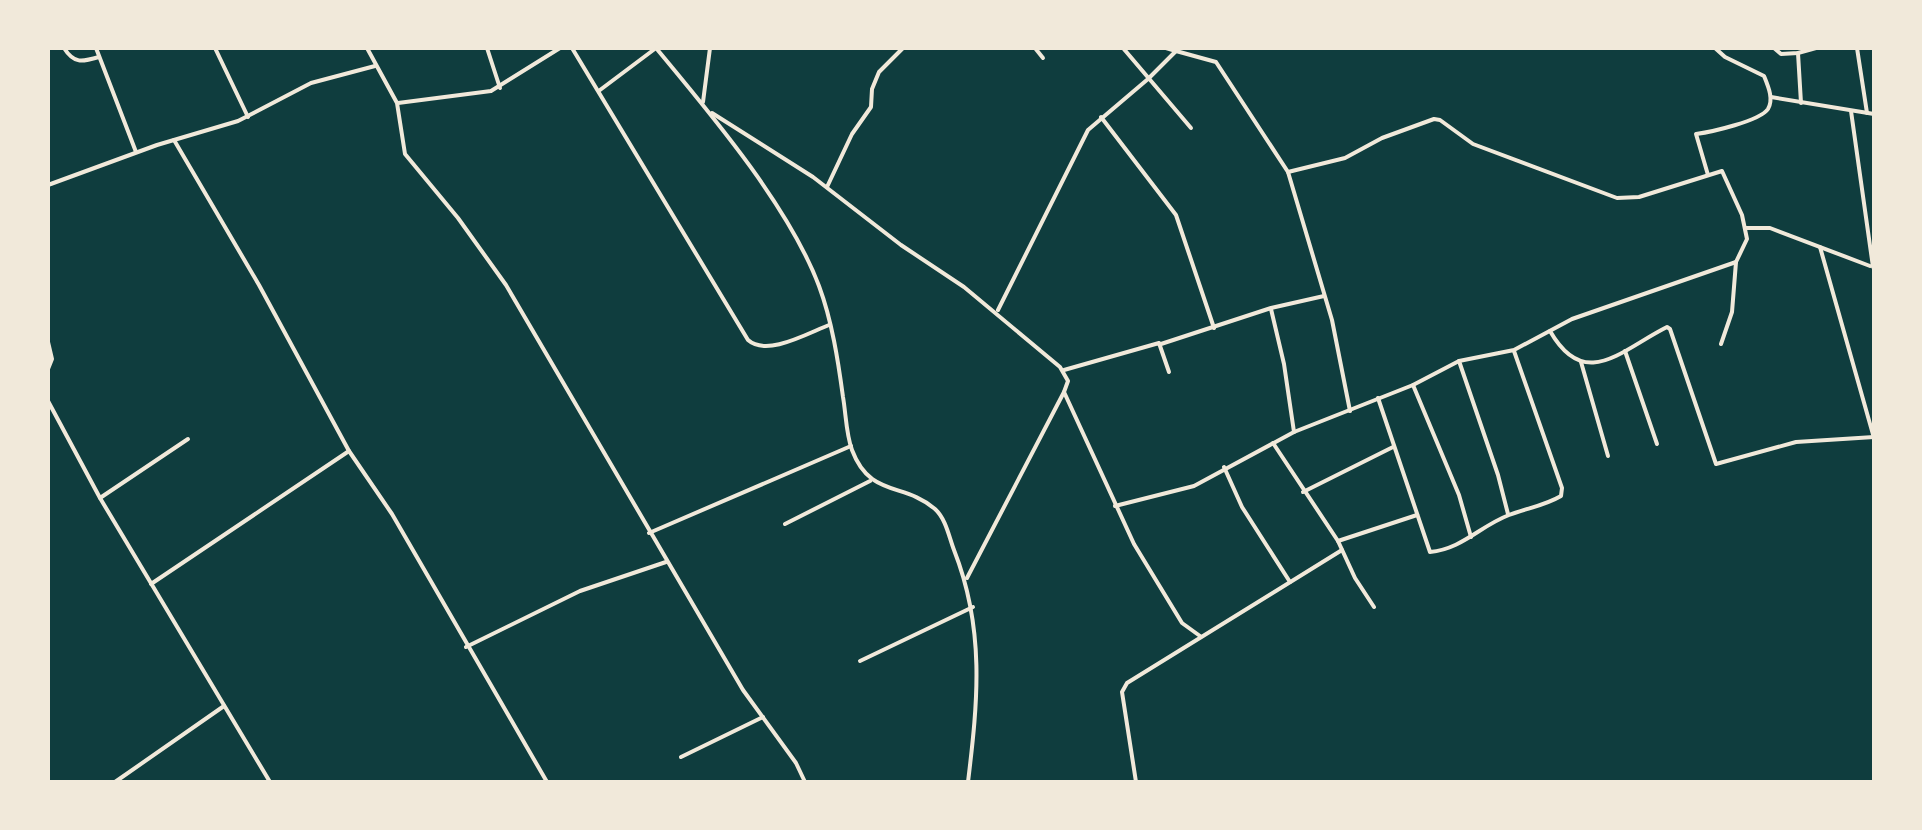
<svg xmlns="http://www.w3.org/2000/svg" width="1922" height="830" viewBox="0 0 1922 830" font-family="'Source Sans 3',sans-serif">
  <rect width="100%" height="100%" fill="#0f3d3e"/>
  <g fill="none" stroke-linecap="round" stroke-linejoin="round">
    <!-- minor -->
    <g stroke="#f1e9da" stroke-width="4">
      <path d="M64 48C74 64 82 62 99 57"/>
      <path d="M96 48 136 152"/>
      <path d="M215 48 248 117"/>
      <path d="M367 48 397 103 405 154 458 218 506 285 743 690 796 763 805 782"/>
      <path d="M487 48 500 88"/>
      <path d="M572 48 748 340C767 357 808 333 829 325"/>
      <path d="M656 48C710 113 789 206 819 286 832 321 838 360 843 397 846 414 846 434 852 450 870 498 904 482 935 509 946 519 949 537 954 550 985 629 978 700 968 782"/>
      <path d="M1035 48 1043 58"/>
      <path d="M1123 48 1191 128"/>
      <path d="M1166 48 1176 51V48"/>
      <path d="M1774 48 1781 54 1798 53 1816 48"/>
      <path d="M1857 48 1867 113"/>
      <path d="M1798 53 1801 103"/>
      <path d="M600 90 656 48"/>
      <path d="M1771 97 1874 114"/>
      <path d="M703 102 710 48"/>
      <path d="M398 103 491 91 560 48"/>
      <path d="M1851 111 1873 267"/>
      <path d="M712 113 813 177 901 245 964 287 1060 367 1068 381 1064 392 1134 544 1182 623 1200 636"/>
      <path d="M1101 117 1176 215 1214 328"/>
      <path d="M174 140 259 285 349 451 392 514 547 782"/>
      <path d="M1288 172 1345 158 1382 138 1434 119 1440 120 1473 144 1617 198 1639 197 1722 171 1742 215 1747 239 1736 262 1732 312 1721 344"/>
      <path d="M1708 175 1696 134C1711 132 1760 121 1768 109 1774 99 1768 86 1764 76L1725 57 1715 48"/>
      <path d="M48 185 157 145 238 121 311 83 375 66"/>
      <path d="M827 187 852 134 871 107 872 89 879 72 903 48"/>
      <path d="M1746 228H1770L1870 266"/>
      <path d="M1820 247 1874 438"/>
      <path d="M1271 309 1284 364 1294 432"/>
      <path d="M998 310 1088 130 1148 79 1176 51 1216 62 1288 172 1332 320 1350 411"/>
      <path d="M1550 331C1585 392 1621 350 1667 327L1670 329 1716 464 1796 442 1874 437"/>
      <path d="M48 342 52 359 48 369"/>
      <path d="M1161 344 1271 308 1324 296"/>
      <path d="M1625 351 1657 444"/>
      <path d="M1459 361 1498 475 1508 514"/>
      <path d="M1581 362 1608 456"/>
      <path d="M1064 370 1159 343 1169 372"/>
      <path d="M1413 385 1459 495 1471 537"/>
      <path d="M1378 398 1430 552C1462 549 1480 526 1509 515 1527 508 1544 506 1561 496L1562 488 1514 351"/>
      <path d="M48 401 100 498 270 782"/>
      <path d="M1273 443 1338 541 1355 578 1374 607"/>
      <path d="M1224 467 1242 507 1290 582"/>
      <path d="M1303 492 1393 447"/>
      <path d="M100 498 188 439"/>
      <path d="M1115 506 1194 486 1294 432 1413 385 1459 361 1514 350 1572 319 1736 262"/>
      <path d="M785 524 870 481"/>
      <path d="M649 533 851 446"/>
      <path d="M1338 541 1417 515"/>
      <path d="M967 578 1064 392"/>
      <path d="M151 584 349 451"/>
      <path d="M466 647 580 591 666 562"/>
      <path d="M860 661 973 607"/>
      <path d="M681 757 763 717"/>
      <path d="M115 782 224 706"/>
      <path d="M1136 782 1122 692 1127 683 1342 550"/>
    </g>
  </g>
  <!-- border -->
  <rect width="1922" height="830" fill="none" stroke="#f1e9da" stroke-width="100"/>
</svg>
